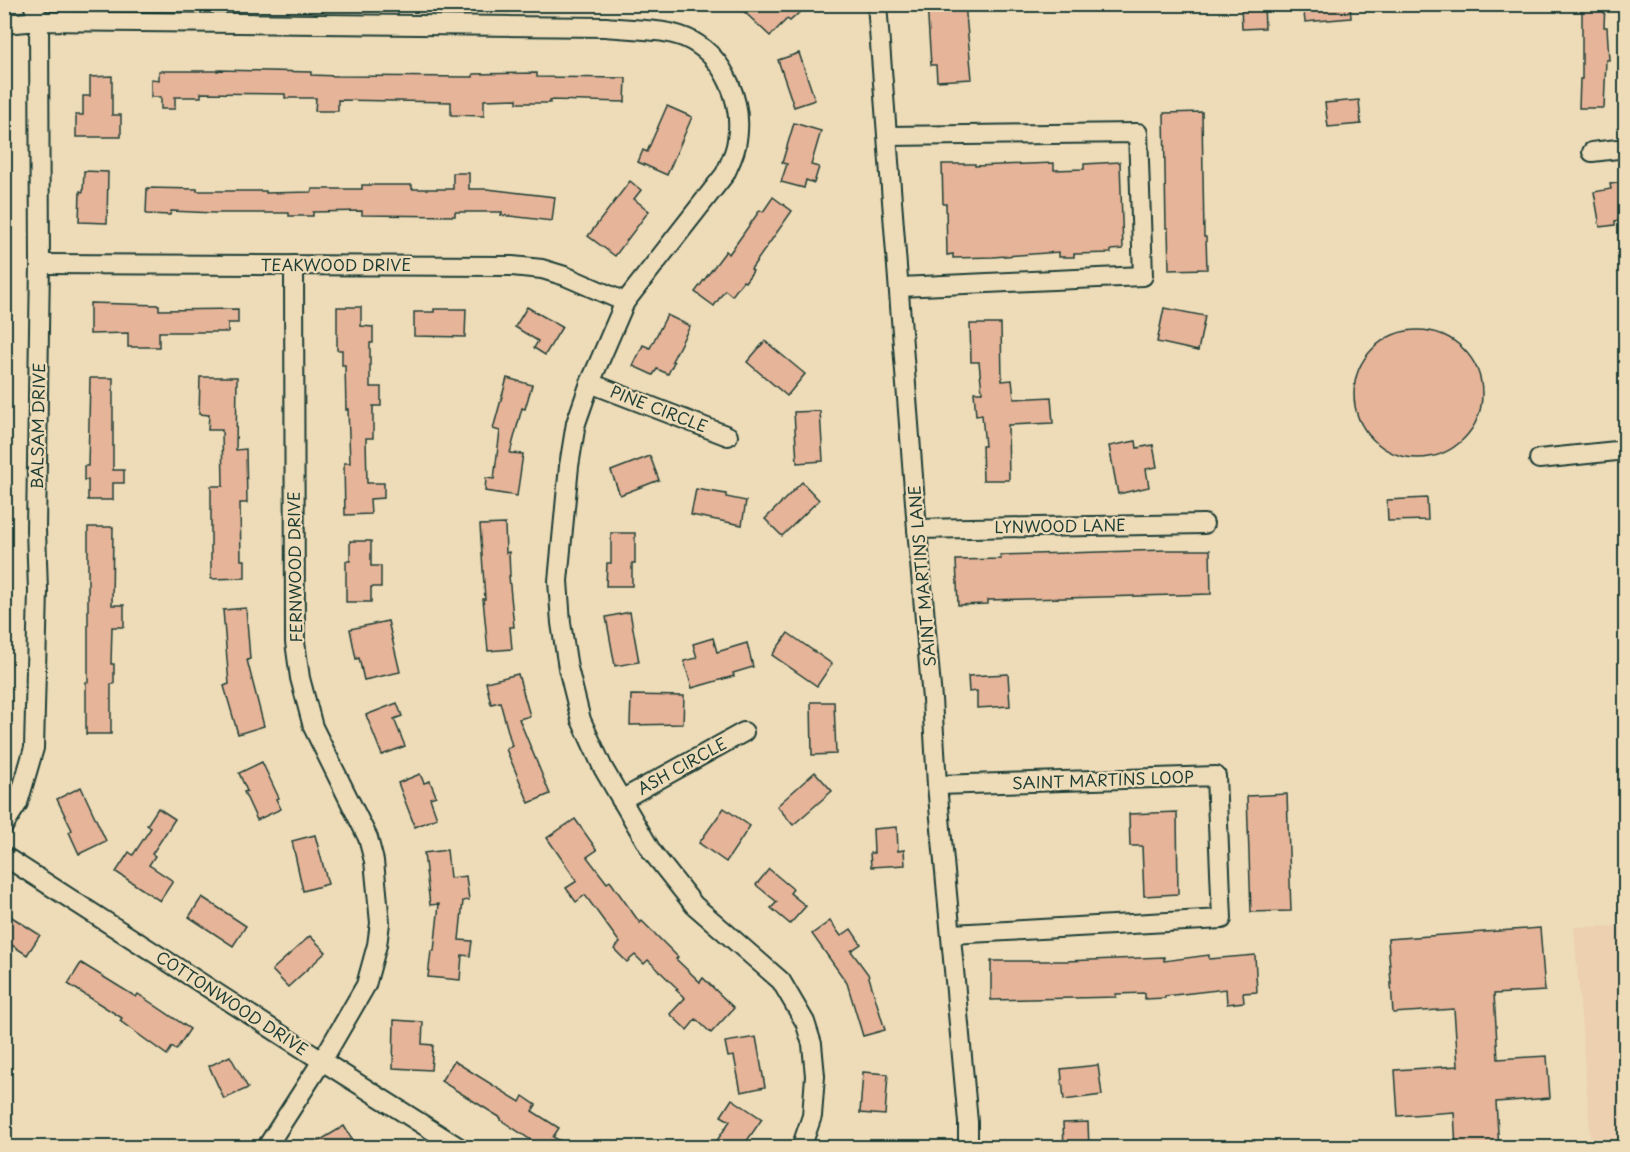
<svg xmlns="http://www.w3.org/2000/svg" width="1630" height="1152" viewBox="0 0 1630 1152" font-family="'Playpen Sans',sans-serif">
  <rect width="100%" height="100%" fill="#eedcb9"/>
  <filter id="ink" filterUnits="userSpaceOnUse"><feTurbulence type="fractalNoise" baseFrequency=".0167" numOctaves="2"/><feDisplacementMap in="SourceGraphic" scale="12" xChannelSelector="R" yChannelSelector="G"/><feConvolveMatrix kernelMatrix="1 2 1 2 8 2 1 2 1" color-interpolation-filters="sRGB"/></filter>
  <g filter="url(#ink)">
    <!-- built -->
    <path fill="#ecd0af" d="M1625 926V1147H1591L1574 927Z"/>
    <!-- building -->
    <g fill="#e6b498" stroke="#1f3d34" stroke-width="1.5">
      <path d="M736 4H800L796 9 800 12 790 21 787 19 770 36Z"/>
      <path d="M927 4H965L972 79 937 81 936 65H931Z"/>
      <path d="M1241 4H1264L1265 28 1242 29Z"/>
      <path d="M1303 4H1350L1351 18 1305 22Z"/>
      <path d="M1582 4H1605L1604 27H1607L1609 60H1606L1604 108H1579L1580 79H1582Z"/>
      <path d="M799 53 815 100 794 107 778 60Z"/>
      <path d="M218 70 311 72V75L338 76 473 77V74L537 73V77L626 78 625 102 550 100V103H517V99L484 100V116L451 115V102L338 100V111H315L316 98H285V94L201 93V97H175V109H161V97H151V79L159 80V71H218Z"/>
      <path d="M112 76V115H121V137H76V115H83V96H90V77Z"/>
      <path d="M1359 100 1361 124 1328 127 1325 103Z"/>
      <path d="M667 106 692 117 667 175 638 162 643 150 647 152Z"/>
      <path d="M1202 112 1204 237H1206L1207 269 1169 270 1168 228H1166L1164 113Z"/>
      <path d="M794 123 821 131 811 165 819 167 814 183 806 180 804 188 781 182 787 164 782 163Z"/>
      <path d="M1120 162 1123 249 1111 250V253L1074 254V257H1059V252L993 257 953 258V254L947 255 946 204H943L942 164H975V166L1054 163V170L1084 169V164Z"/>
      <path d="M84 171 108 172 107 223 79 222 80 191 83 192Z"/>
      <path d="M453 173H469V189H487L555 197 552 221 501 215 502 212H455V216L362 215V211L313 212V216H289V213H214L171 211 170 215 146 214 147 188 197 189V191H266V193L312 192V189H362V185H412V189H453Z"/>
      <path d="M630 181 641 190 634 199 649 211 615 256 588 236Z"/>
      <path d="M1626 182V219L1615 221V225L1600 227 1594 192 1611 189 1610 184Z"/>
      <path d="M773 197 792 211 751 269 753 271 745 282 743 281 732 296 725 290 714 306 695 292 726 251 729 254 760 210 763 212Z"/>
      <path d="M90 303 159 305V310L238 309V323H228V332H159V347H128V333L90 334Z"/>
      <path d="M337 307H361V326L373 327V343H370V387H381V406H373V438H366L367 483H384V498L370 499 371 514 345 515 344 463H350L348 409 346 410 345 365H342V350H337Z"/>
      <path d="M527 307 562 327 545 355 534 348 538 341 515 327Z"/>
      <path d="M1164 308 1205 316 1198 351 1157 342Z"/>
      <path d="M434 309H466L465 337 414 336V312H434Z"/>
      <path d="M667 315 690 326 672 361 674 362 668 374 657 369 653 375 633 366 643 345 650 348Z"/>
      <path d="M970 324H1001L1002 381 1012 380 1014 399 1051 397 1053 423 1008 425 1009 480H983L982 446H985L982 415 976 416 974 392H982L979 362H971Z"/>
      <circle cx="1418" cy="394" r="64"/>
      <path d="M765 341 805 374 787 396 747 362Z"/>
      <path d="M200 377H237L236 450 246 449 247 503H240L241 560H245V578L211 579V486H223L222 430H208L209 415 199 414Z"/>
      <path d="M90 378H113V470H124V483H113V500H88V480H84V466H88Z"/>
      <path d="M507 378 532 385 525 409 522 408 510 453 523 454 517 496 485 491 486 478 494 479 500 431 493 429Z"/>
      <path d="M820 411 823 461 797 463 794 412Z"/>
      <path d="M1136 441 1137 448 1153 445 1157 467 1146 469 1149 487 1118 494 1109 446Z"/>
      <path d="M650 456 659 480 620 495 611 471Z"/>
      <path d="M802 482 819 500 782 536 765 519Z"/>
      <path d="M696 489 726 494V497L746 501 742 525 691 515Z"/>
      <path d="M1427 498 1428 520 1388 521 1387 500Z"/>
      <path d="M505 524 506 553 509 552 510 576H509L514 627H510L512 649 488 651 483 599H485L480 525Z"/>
      <path d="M88 527H113L112 605H124V627H112L111 664H114V684H111V734H86V682H88Z"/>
      <path d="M611 533H635V563H632V586H606L607 563H611Z"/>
      <path d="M350 541H371V566H381V587H371V602H346V561H350Z"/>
      <path d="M1166 550H1210L1211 594 988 600V604L958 605 956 560 1001 559 1000 555Z"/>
      <path d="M246 608 250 659 247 660 264 726 238 734 224 686 229 684 223 610Z"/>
      <path d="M630 612 639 662 615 666 606 617Z"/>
      <path d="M388 621 400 672 364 680 359 658 356 659 350 629Z"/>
      <path d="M788 633 832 664 817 686 772 655Z"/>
      <path d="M713 638 717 652 747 643 753 667 733 673 734 676 692 688 684 661 697 658 693 644Z"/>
      <path d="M518 674 530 716 519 719 550 794 529 803 506 749 512 746 500 702 491 704 486 682Z"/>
      <path d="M1008 674 1010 706 977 708V691L969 692 968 676Z"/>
      <path d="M631 695 684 696 683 724 630 725Z"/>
      <path d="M811 702H834L836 754 812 755Z"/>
      <path d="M397 703 402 716 394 719 405 746 382 755 366 715Z"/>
      <path d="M262 762 279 798 276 799 281 809 257 820 244 792 247 791 239 773Z"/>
      <path d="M815 772 832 791 793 825 777 806Z"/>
      <path d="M420 774 424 783 430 781 436 796 430 798 437 818 415 827 398 783Z"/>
      <path d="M81 787 106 841 79 854 69 832 72 830 57 799Z"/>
      <path d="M1287 794 1291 911 1251 912 1247 796Z"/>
      <path d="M158 808 175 819 152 854 155 856 149 865 173 881 160 901 116 872 129 852 133 855 151 828 147 825Z"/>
      <path d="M724 808 750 826 726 862 699 843Z"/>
      <path d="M1177 812 1178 894 1144 896 1142 846H1130L1129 814Z"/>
      <path d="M575 819 597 850 587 857 607 883 610 881 640 923 642 921 678 957 676 959 700 982 703 978 734 1008 711 1033 696 1019 687 1030 670 1014 685 998 676 990 678 989 648 960 644 964 635 955 627 962 614 949 620 943 585 895 576 902 566 888 577 881 547 838Z"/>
      <path d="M897 827 898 851 904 850 905 865 871 867 870 853H874L873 829Z"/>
      <path d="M315 835 328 884 303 891 292 841Z"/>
      <path d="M447 850 450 878 466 876 469 900 463 901 459 940 472 941 470 956 462 955 460 980 428 977 431 951H434L439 904 430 905 424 853Z"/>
      <path d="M769 869 793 889 790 893 806 906 790 924 771 908 777 902 756 885Z"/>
      <path d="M202 897 246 926 233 946 189 917Z"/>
      <path d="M4 912 40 935 27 955 4 940Z"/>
      <path d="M830 921 841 936 851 929 861 944 851 951 868 974 885 1030 863 1036 847 983 812 934Z"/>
      <path d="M1540 928 1545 991 1494 994 1498 1059 1547 1056 1550 1098 1496 1102 1499 1148H1456L1454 1112 1398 1116 1395 1070 1458 1066 1454 1009 1393 1013 1388 939Z"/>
      <path d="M310 936 326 952 288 987 272 970Z"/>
      <path d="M1209 955V959L1255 955 1257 992 1243 993 1244 1002 1227 1004 1226 989 1165 996V998L1145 999V993L1116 994V997L991 1000V961H1066L1164 957V961Z"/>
      <path d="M81 963 136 997 138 994 190 1029 176 1050 172 1047 167 1055 120 1021 122 1018 68 984Z"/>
      <path d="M394 1020 423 1022 422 1044 433 1045 431 1070 393 1068Z"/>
      <path d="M756 1037 765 1087 741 1092 734 1056 728 1057 725 1042Z"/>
      <path d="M230 1056 248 1088 224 1099 209 1066Z"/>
      <path d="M454 1061 520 1102 523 1096 536 1105 532 1111 559 1128 553 1137 574 1148H543L501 1120V1118L441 1081Z"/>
      <path d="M1098 1065 1102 1095 1064 1100 1061 1069Z"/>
      <path d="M863 1072 888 1074 885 1115 860 1113Z"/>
      <path d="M732 1099 762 1119 742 1148H712L730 1121 721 1116Z"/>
      <path d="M1088 1122 1089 1148H1064L1063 1123Z"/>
      <path d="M344 1126 357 1148H307Z"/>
    </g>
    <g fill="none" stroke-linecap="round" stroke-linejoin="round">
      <!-- minor casing -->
      <g stroke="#1f3d34" stroke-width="22">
        <g id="minor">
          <path d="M877 4 917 529 932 699 937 785 968 1122V1148"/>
          <path d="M4 24 39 21 606 27C633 30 668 28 692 41 726 60 743 103 737 140 736 152 730 163 725 174L625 302 590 383 576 423 569 466 558 581 561 623 568 668 581 720 603 768 652 852 694 905 781 981 805 1022 812 1044 815 1076 812 1116 801 1148"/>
          <path d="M888 136 1138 133 1143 276 900 287"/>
          <path d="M1592 152 1626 148"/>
          <path d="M40 264 512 266 542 269 565 276 625 302"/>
          <path d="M590 383 728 436"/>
          <path d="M1539 459 1626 450"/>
          <path d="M917 529 1204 524"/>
          <path d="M937 785 1216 776 1222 919 952 934"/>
          <path d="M621 800 744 732"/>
          <path d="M4 825 18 803 34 748 38 591 36 529 40 264 39 21 33 4"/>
          <path d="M4 856 322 1061 460 1148"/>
          <path d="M266 1148 322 1061 366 985 377 945 380 923 374 861 368 838 313 727 300 678 295 642 294 265"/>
        </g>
      </g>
      <!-- minor -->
      <use href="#minor" stroke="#eedcb9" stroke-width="18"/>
    </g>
  </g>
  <g text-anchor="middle" stroke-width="4.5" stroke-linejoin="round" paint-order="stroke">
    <!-- street labels -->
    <g font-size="16" fill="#1f3d34" stroke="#eedcb9">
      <text x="336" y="271">TEAKWOOD DRIVE</text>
      <text transform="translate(659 409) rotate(21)" y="6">PINE CIRCLE</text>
      <text transform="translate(38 426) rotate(-89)" y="6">BALSAM DRIVE</text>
      <text transform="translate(1060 526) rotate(-1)" y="6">LYNWOOD LANE</text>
      <text transform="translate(295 567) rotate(-91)" y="6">FERNWOOD DRIVE</text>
      <text transform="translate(922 576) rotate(-95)" y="6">SAINT MARTINS LANE</text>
      <text transform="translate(682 766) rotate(-29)" y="6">ASH CIRCLE</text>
      <text transform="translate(1103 780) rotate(-2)" y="6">SAINT MARTINS LOOP</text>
      <text transform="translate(232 1003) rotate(33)" y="6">COTTONWOOD DRIVE</text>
    </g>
  </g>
  <!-- margin -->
  <rect width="1630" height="1152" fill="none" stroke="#eedcb9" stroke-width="24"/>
  <rect x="12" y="12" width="1606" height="1128" fill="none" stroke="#1f3d34" stroke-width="2" filter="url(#ink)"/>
</svg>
